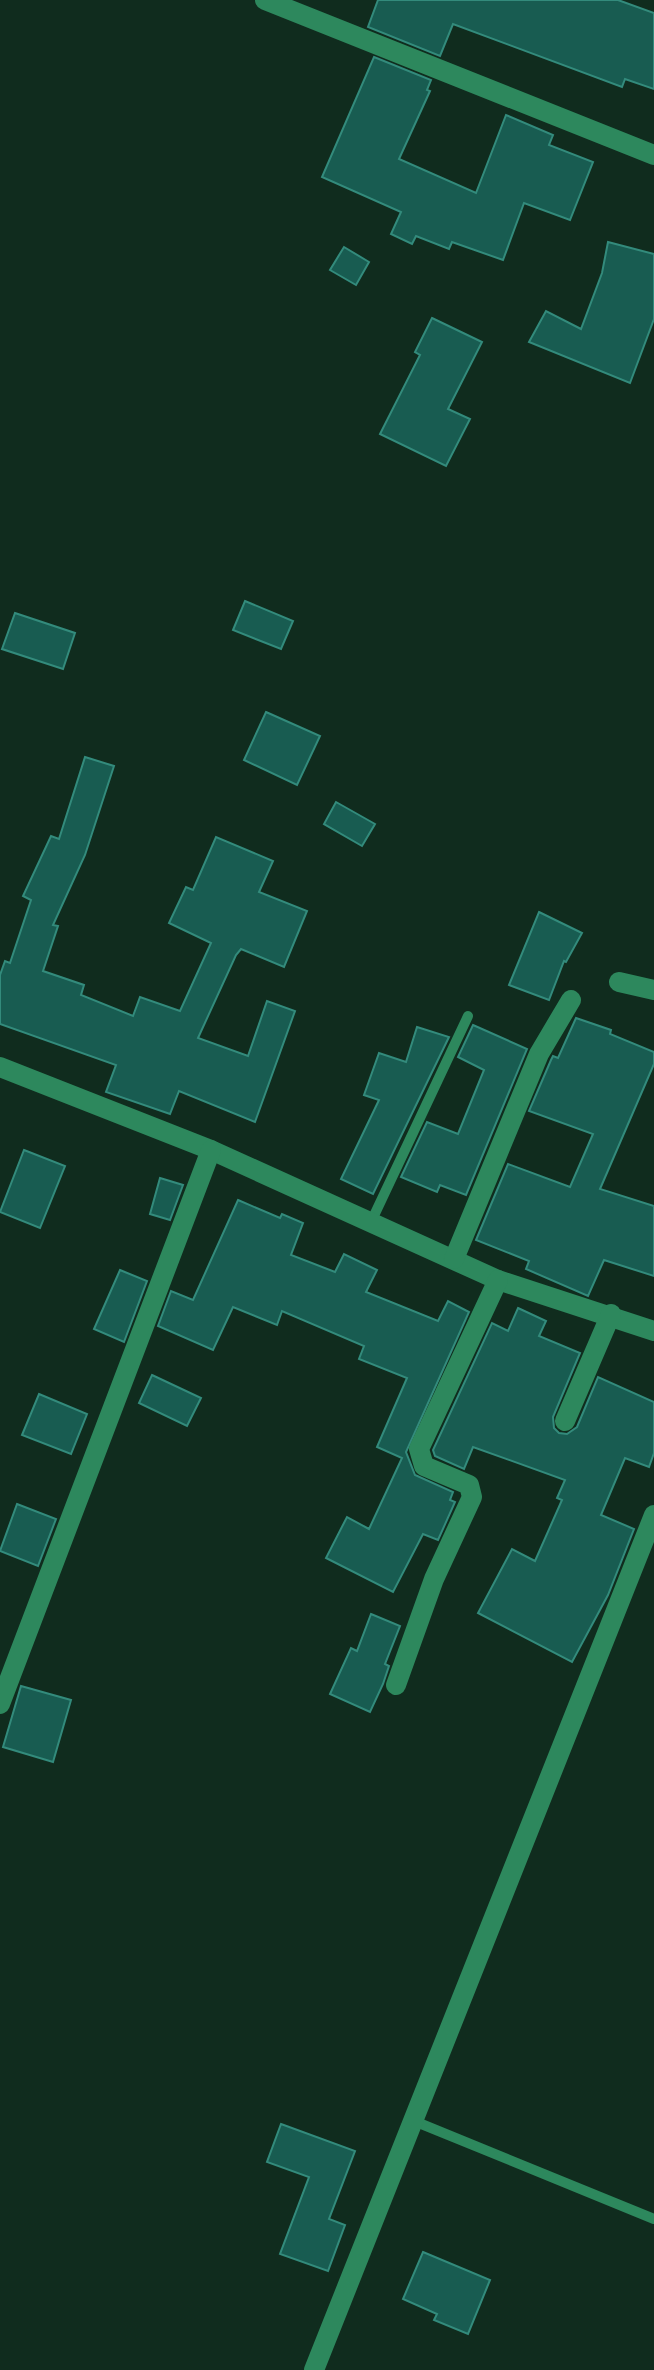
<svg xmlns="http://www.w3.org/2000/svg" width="654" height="2370" viewBox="0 0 654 2370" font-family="Figtree,sans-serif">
  <rect width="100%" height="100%" fill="#102c1e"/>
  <!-- building -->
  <g fill="#185c51" stroke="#338b7c" stroke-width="2">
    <path d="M378 0H618L654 13V89L625 79 622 87 453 24 440 56 368 27Z"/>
    <path d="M374 57 431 80 427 90 430 91 399 159 476 193 506 115 553 135 549 145 593 162 570 220 524 203 503 260 452 242 449 249 416 236 412 244 391 234 401 212 322 177Z"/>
    <path d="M608 242 654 254V319L630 383 529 342 546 311 581 329 602 273Z"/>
    <path d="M344 247 369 262 356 285 330 270Z"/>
    <path d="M432 318 482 342 448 409 470 419 446 466 380 434 420 355 415 352Z"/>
    <path d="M245 601 293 621 281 649 233 630Z"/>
    <path d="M15 613 75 633 63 669 2 649Z"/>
    <path d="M266 712 320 736 297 785 244 760Z"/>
    <path d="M85 757 114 766 85 855 53 925 58 926 43 971 84 985 81 995 133 1016 140 997 180 1011 211 943 169 923 186 887 193 890 216 837 273 861 259 892 307 911 284 967 241 949 236 955 198 1038 248 1056 267 1001 295 1011 255 1122 179 1091 170 1114 106 1092 116 1065 0 1024V975L5 961 10 963 31 900 23 896 51 836 59 839Z"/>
    <path d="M336 802 375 824 362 846 324 824Z"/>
    <path d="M539 912 582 933 566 962 564 961 549 1000 509 985Z"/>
    <path d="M576 1018 611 1030 610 1034 654 1052V1064L600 1189 654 1206V1276L604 1260 588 1296 526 1269 529 1261 476 1240 508 1164 570 1187 593 1134 529 1111 551 1060 553 1056 558 1058Z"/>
    <path d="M473 1025 527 1049 466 1195 440 1185 437 1192 401 1177 427 1122 458 1134 484 1070 458 1057Z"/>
    <path d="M417 1027 449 1037 373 1194 341 1179 379 1100 364 1095 379 1053 406 1062Z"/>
    <path d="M24 1150 65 1166 40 1228 0 1212Z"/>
    <path d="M160 1178 183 1185 170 1220 150 1214Z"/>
    <path d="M238 1200 280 1218 282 1214 303 1223 291 1255 335 1272 344 1254 377 1270 366 1292 438 1321 448 1301 469 1312 406 1452 415 1475 453 1492 450 1500 455 1502 438 1540 423 1534 393 1592 326 1558 347 1517 369 1529 402 1458 377 1447 407 1378 359 1359 364 1346 282 1311 277 1325 233 1307 213 1350 158 1326 171 1291 193 1300Z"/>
    <path d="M120 1270 147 1281 124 1342 94 1329Z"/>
    <path d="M518 1308 546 1321 539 1336 580 1353 553 1417 554 1428 559 1433 567 1434 577 1427 598 1377 654 1402V1453L649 1467 625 1458 601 1515 634 1529 608 1595 572 1662 478 1613 512 1549 535 1561 562 1500 557 1498 565 1480 473 1447 464 1469 435 1456 433 1450 492 1323 508 1331Z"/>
    <path d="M152 1375 201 1398 187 1426 139 1403Z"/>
    <path d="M39 1394 87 1414 71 1454 22 1435Z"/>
    <path d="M17 1504 56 1519 38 1566 0 1551Z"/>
    <path d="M371 1614 400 1626 385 1664 389 1666 383 1684 370 1712 330 1694 351 1648 357 1651Z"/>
    <path d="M21 1686 71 1700 53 1762 3 1747Z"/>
    <path d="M281 2124 355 2151 329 2219 345 2225 328 2271 280 2254 309 2177 267 2162Z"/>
    <path d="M423 2252 490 2280 468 2334 434 2320 437 2314 403 2299Z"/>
  </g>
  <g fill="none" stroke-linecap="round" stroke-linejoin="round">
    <!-- lane -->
    <g stroke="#2d885d" stroke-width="10">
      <path d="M371 1222 468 1016"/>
      <path d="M414 2121 654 2219"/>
    </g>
    <!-- street -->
    <g stroke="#2d885d" stroke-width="20">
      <path d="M265 0 654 155"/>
      <path d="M619 982 654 990"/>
      <path d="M0 1067 211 1150 498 1280 654 1331"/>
      <path d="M454 1259 539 1054 571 1000"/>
      <path d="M565 1421 611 1314"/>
      <path d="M396 1685 434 1579 472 1497 469 1485 424 1466 419 1449 498 1280"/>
      <path d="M0 1704 211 1150"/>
      <path d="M314 2370 654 1515"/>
    </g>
  </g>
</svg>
